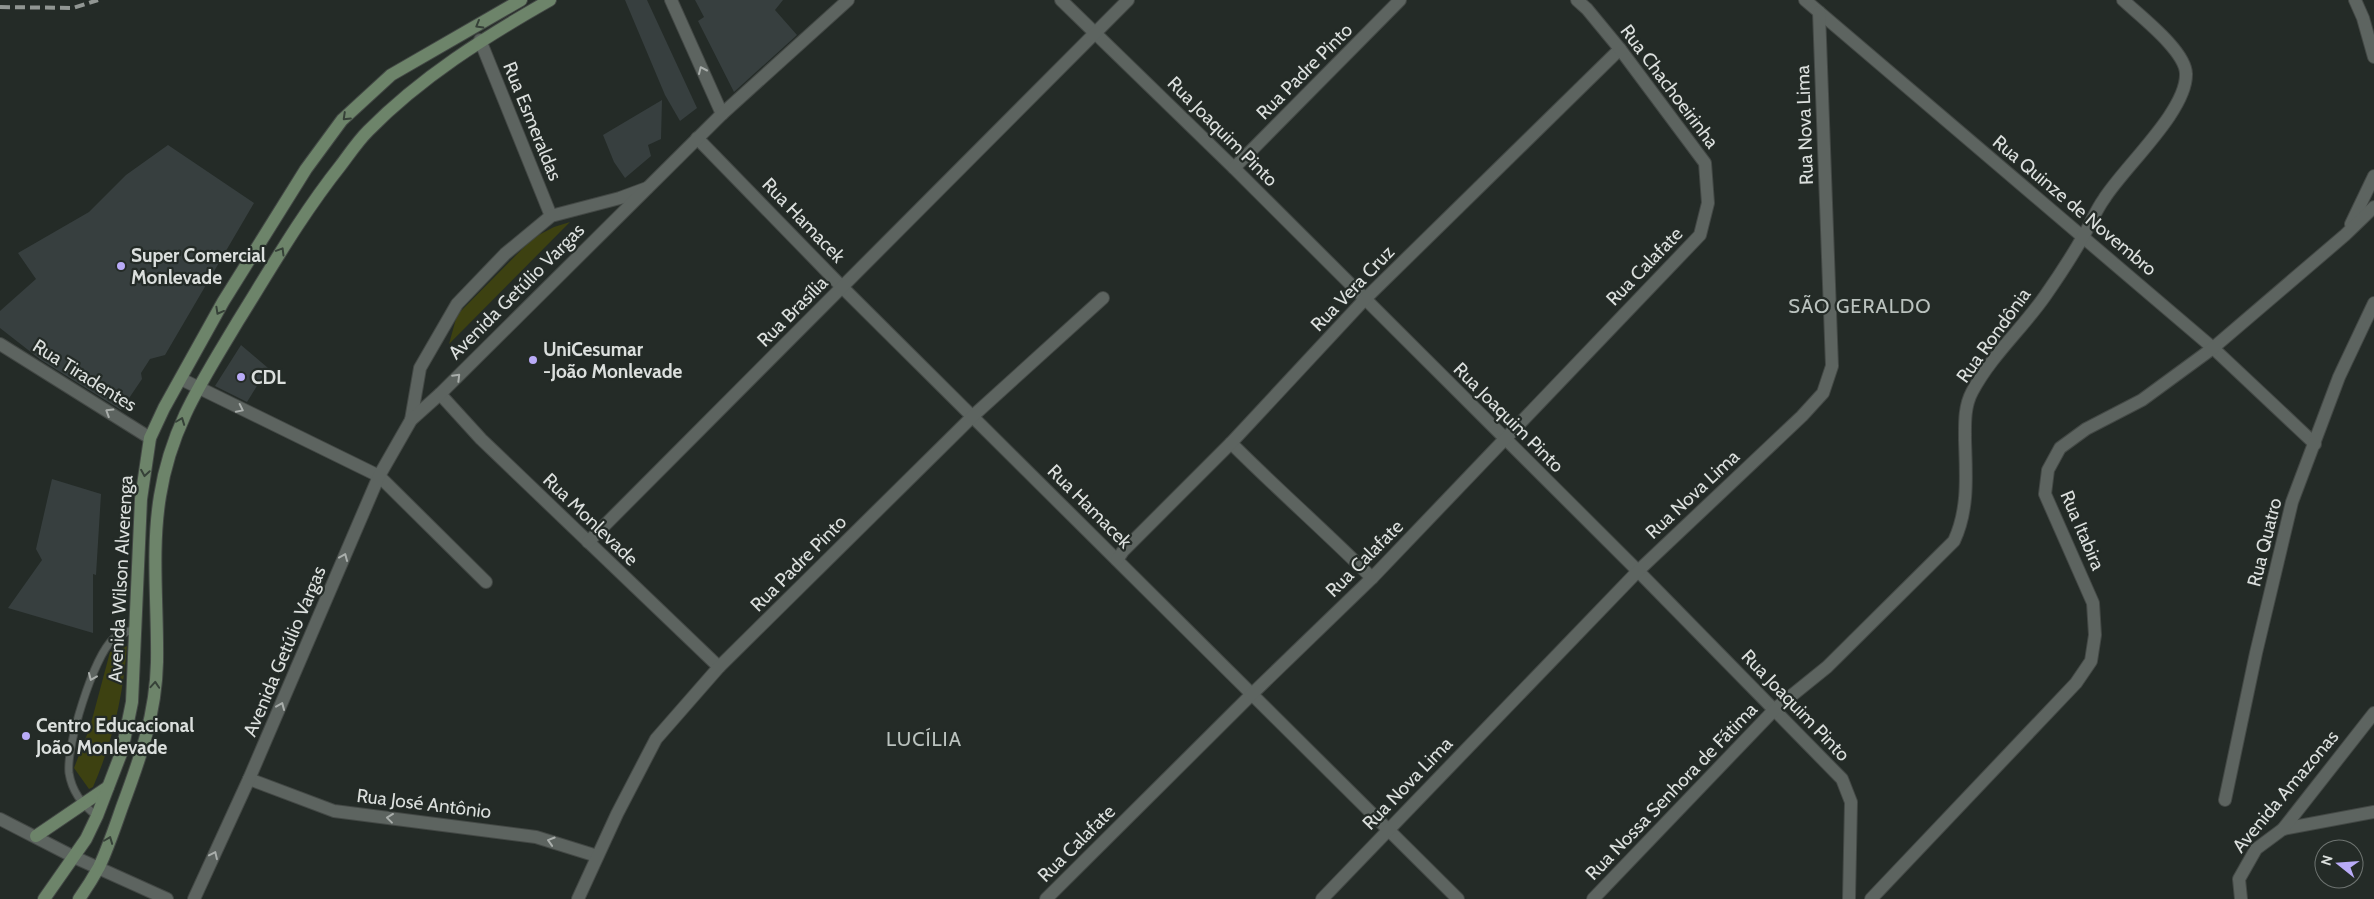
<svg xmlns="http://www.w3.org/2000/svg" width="2374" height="899" viewBox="0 0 2374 899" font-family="Cabin,sans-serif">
  <rect width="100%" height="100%" fill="#242b27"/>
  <!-- green -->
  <g fill="#3d4111">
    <path d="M570 222 449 344 457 315 533 238 554 227Z"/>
    <path d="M127 646C123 696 113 741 93 787L89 789 74 768 90 727 110 652Z"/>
  </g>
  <!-- building -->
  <g fill="#373f3f">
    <path d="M625 0H647L697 108 680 121 665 95Z"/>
    <path d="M695 0H783L775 10 797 35 734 92 698 21 704 17Z"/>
    <path d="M662 100 661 139 648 145 651 156 625 178 614 162 603 135Z"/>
    <path d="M168 145 254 203 165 355 150 359 141 373 142 379 121 410 41 360 0 328V311L36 279 18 253 89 212 126 175Z"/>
    <path d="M241 345 268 368 247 402 215 386Z"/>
    <path d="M52 479 101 494 96 575 93 574V633L8 608 42 560 36 549Z"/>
  </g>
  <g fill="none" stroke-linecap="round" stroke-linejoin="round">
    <!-- service casing -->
    <g stroke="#434845" stroke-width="9">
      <path id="service" d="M97 816C82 805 72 792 69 773 66 746 93 658 113 639 118 635 127 632 134 629"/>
    </g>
    <!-- minor casing -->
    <g stroke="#434845" stroke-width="14">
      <g id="minor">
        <path d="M1061 0 1234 168 1638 571 1842 779 1851 802 1849 899"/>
        <path d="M1805 0 2213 348 2315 444"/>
        <path d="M2355 0 2363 18 2374 57"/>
        <path d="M480 40 551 216"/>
        <path d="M697 138 842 287 1458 899"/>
        <path d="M1234 168 1400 0"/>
        <path d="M2351 224 2374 176"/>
        <path d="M0 344 150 438"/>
        <path d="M181 379 379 476 486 582"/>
        <path d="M440 394 481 439 719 667"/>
        <path d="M411 420 420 368 457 304 505 254 551 216 620 198 647 188"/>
        <path d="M1231 443C1277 489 1326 532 1372 578"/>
        <path d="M588 542 1128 0"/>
        <path d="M1117 560 1123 551 1231 443 1365 299 1620 49"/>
        <path d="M249 779 334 811 536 837 597 856"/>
        <path d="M2225 800 2256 653 2292 502 2339 377 2374 303"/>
        <path d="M2283 829 2374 812"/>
        <path d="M578 899 617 814 656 739 719 667 974 415 1103 298"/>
        <path d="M1046 899 1252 694 1372 578 1700 235 1708 203 1705 163 1620 49 1587 9 1577 0"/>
        <path d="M1322 899 1638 571 1802 416 1823 393 1832 366 1819 12"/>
        <path d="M1593 899 1775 709 1827 667 1954 541C1969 509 1966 475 1965 440 1965 424 1964 407 1972 392 1991 356 2022 329 2045 296 2059 276 2072 256 2084 235 2091 223 2096 210 2104 199 2124 167 2187 111 2186 74 2186 51 2140 16 2123 0"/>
        <path d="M1871 899 2076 683 2091 661 2095 635 2093 603 2045 494 2048 470 2060 448 2086 429 2142 400 2213 348 2345 235 2374 207"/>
        <path d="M2241 899 2239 879 2256 849 2283 829 2374 713"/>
      </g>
    </g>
    <!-- tertiary casing -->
    <g stroke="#434845" stroke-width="14">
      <g id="tertiary">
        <path d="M671 0 722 114"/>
        <path d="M0 819 74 857 167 899"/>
        <path d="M194 899 249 779 379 476 411 420 440 394 722 114 848 0"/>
      </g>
    </g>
    <!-- secondary casing -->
    <g stroke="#434845" stroke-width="14">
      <g id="secondary">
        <path d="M36 836 108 787"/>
        <path d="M44 899 86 839 97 816 122 751 132 702 141 499 150 438 164 408 223 302 306 169 342 120 391 75 521 0"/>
        <path d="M79 899C86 889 93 878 99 867 108 848 115 827 122 807 140 759 156 714 157 662 158 607 151 551 160 496 171 426 203 380 238 321 271 268 302 214 341 165 350 153 358 141 368 131 421 77 485 37 550 0"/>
      </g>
    </g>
    <!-- service -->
    <use href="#service" stroke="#5d6460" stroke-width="7"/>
    <!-- minor -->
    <use href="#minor" stroke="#5d6460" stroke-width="12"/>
    <!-- tertiary -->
    <use href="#tertiary" stroke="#5d6460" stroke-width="12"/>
    <!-- secondary -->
    <use href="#secondary" stroke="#6d846a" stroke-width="12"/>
    <!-- rail -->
    <path stroke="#919693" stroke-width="4" stroke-dasharray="10 5" stroke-linecap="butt" d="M0 7 73 8 98 0"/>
  </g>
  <!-- one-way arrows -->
  <defs><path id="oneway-chevron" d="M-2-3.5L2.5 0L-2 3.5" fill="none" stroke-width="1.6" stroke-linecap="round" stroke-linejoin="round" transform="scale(1.25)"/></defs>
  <g stroke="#364138">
    <use href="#oneway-chevron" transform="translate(479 25) rotate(150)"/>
    <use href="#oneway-chevron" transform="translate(346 117) rotate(136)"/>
    <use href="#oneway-chevron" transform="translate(281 251) rotate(-59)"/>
    <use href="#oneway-chevron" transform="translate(219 311) rotate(119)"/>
    <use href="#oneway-chevron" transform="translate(181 421) rotate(-69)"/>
    <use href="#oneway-chevron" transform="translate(145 473) rotate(99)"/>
    <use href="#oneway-chevron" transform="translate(155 685) rotate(-86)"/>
    <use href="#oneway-chevron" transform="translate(109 840) rotate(-69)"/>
  </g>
  <g stroke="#a9aeab">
    <use href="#oneway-chevron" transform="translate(702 70) rotate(-114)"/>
    <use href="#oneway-chevron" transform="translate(457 377) rotate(-45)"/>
    <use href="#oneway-chevron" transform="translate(240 409) rotate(26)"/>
    <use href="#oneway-chevron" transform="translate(109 412) rotate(-148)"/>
    <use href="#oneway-chevron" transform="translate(344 557) rotate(-67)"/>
    <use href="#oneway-chevron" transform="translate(92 677) rotate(113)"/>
    <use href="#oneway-chevron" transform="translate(281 706) rotate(-67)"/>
    <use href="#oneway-chevron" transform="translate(390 818) rotate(-173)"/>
    <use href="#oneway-chevron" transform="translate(551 841) rotate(-163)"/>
    <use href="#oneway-chevron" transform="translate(214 855) rotate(-65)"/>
  </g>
  <!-- markers -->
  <g fill="#b9abf7" stroke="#242b27" stroke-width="2">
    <circle cx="121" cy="266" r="5"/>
    <circle cx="533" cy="360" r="5"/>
    <circle cx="241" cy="377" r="5"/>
    <circle cx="26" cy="736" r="5"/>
  </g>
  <g text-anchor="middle" stroke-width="4.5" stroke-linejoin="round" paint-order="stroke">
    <!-- street labels -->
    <g font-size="19" fill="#dbdfdd" stroke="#242b27">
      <text transform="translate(1304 71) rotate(-45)" y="7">Rua Padre Pinto</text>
      <text transform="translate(1670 86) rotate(53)" y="7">Rua Chachoeirinha</text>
      <text transform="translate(533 121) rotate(68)" y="7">Rua Esmeraldas</text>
      <text transform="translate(1804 125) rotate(-92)" y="7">Rua Nova Lima</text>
      <text transform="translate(1223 131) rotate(45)" y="7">Rua Joaquim Pinto</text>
      <text transform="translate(2075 205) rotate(40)" y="7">Rua Quinze de Novembro</text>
      <text transform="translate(804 220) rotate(46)" y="7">Rua Hamacek</text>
      <text transform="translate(1644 266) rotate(-46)" y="7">Rua Calafate</text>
      <text transform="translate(1352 288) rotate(-46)" y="7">Rua Vera Cruz</text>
      <text transform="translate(516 291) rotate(-45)" y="7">Avenida Getúlio Vargas</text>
      <text transform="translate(792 311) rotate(-45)" y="7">Rua Brasília</text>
      <text transform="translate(1993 335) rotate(-54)" y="7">Rua Rondônia</text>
      <text transform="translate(85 375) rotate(32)" y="7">Rua Tiradentes</text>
      <text transform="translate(1509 417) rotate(45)" y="7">Rua Joaquim Pinto</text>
      <text transform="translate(1692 494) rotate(-43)" y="7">Rua Nova Lima</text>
      <text transform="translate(1090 506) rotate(45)" y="7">Rua Hamacek</text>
      <text transform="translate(591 519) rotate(44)" y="7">Rua Monlevade</text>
      <text transform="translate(2083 530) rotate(67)" y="7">Rua Itabira</text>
      <text transform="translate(2264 542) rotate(-76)" y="7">Rua Quatro</text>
      <text transform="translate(1364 558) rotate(-45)" y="7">Rua Calafate</text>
      <text transform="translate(798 563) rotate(-45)" y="7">Rua Padre Pinto</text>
      <text transform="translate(120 579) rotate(-87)" y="7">Avenida Wilson Alverenga</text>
      <text transform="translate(284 651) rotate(-67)" y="7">Avenida Getúlio Vargas</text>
      <text transform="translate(1796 705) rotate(46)" y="7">Rua Joaquim Pinto</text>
      <text transform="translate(1407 783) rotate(-46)" y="7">Rua Nova Lima</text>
      <text transform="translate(1671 791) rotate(-46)" y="7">Rua Nossa Senhora de Fátima</text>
      <text transform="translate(2285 791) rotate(-50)" y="7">Avenida Amazonas</text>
      <text transform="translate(424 803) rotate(7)" y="7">Rua José Antônio</text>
      <text transform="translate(1076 843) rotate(-45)" y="7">Rua Calafate</text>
    </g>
    <!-- poi labels -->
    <g font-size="19" font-weight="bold" fill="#dbdfdd" stroke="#242b27" text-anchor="start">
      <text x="131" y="262">Super Comercial<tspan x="131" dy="22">Monlevade</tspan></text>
      <text x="543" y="356">UniCesumar<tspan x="543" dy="22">-João Monlevade</tspan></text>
      <text x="251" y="384">CDL</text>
      <text x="36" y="732">Centro Educacional<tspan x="36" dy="22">João Monlevade</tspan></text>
    </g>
    <!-- neighbourhood labels -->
    <g font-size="20" letter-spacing="1" fill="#bac2be" stroke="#242b27">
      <text x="1860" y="313">SÃO GERALDO</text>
      <text x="924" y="746">LUCÍLIA</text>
    </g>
  </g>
  <!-- north arrow -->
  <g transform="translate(2339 864) rotate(287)"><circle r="24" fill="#242b27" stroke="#6d7370"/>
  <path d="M0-4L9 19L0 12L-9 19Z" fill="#b9abf7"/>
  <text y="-8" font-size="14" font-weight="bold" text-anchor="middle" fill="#dbdfdd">N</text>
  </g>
</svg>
